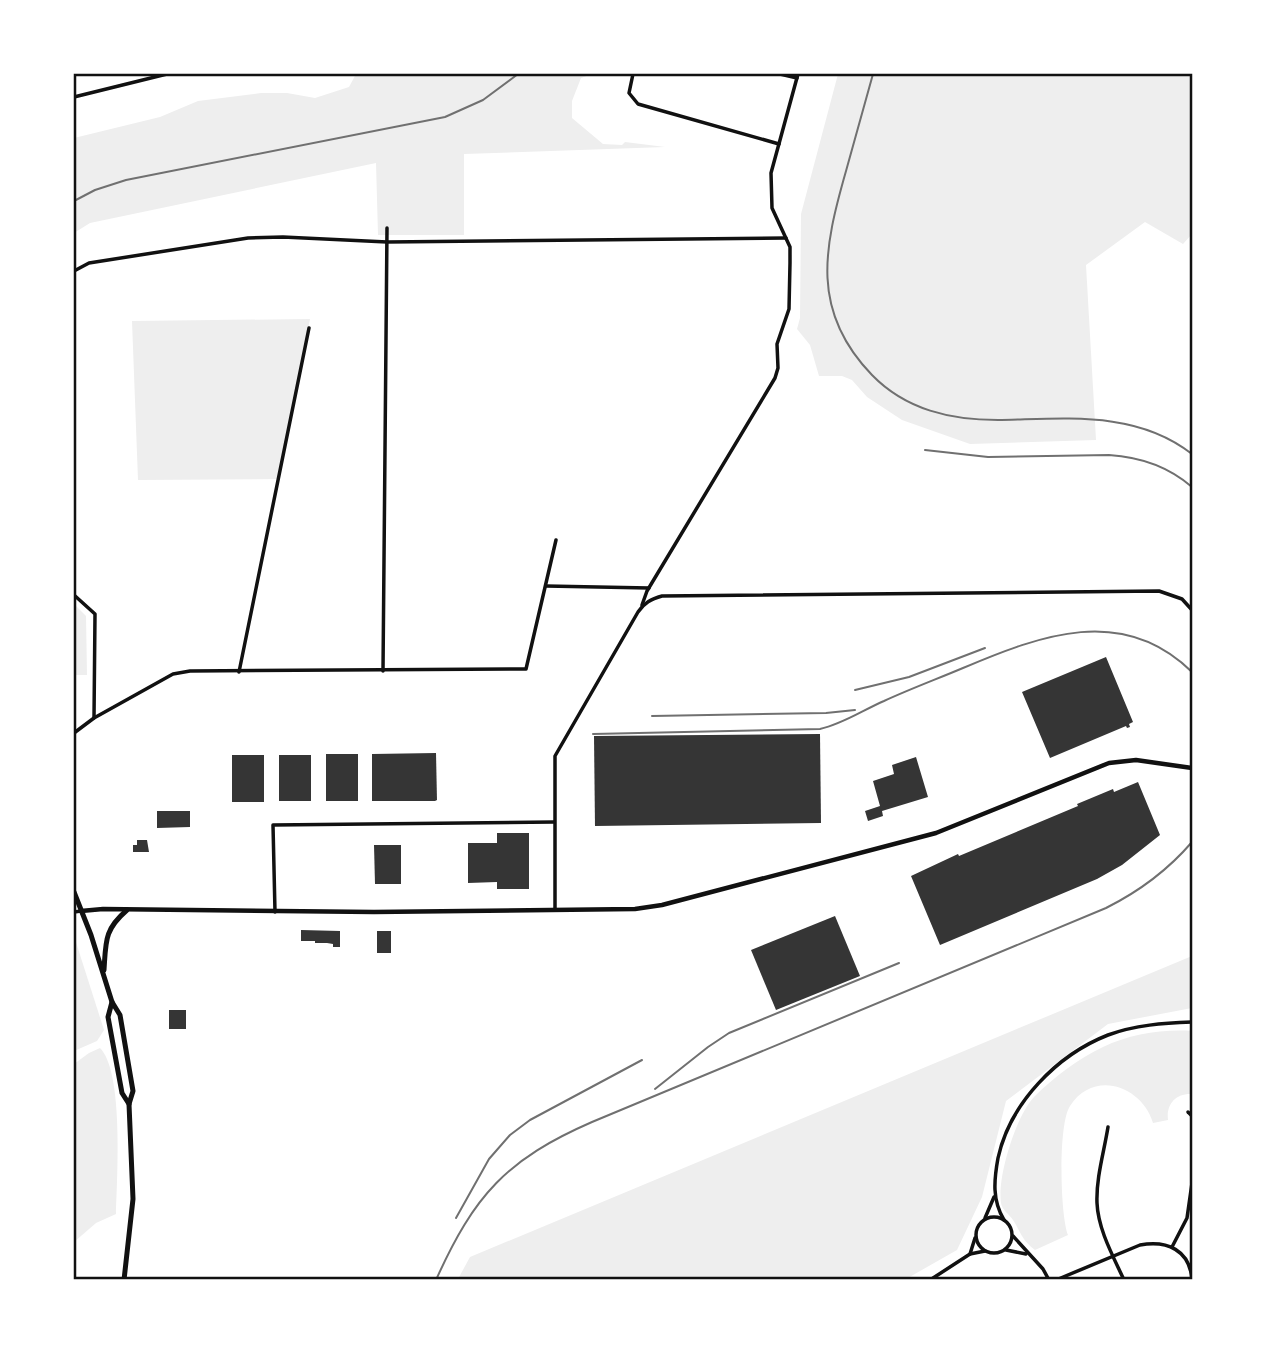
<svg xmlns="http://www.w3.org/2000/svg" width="1266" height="1353" viewBox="0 0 1266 1353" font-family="'Golos Text',sans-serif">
  <rect width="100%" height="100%" fill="#fff"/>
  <!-- green -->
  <g fill="#eee">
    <path d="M356 74H592L581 78 572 101V118L603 144 622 145 625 142 665 147 464 154V235H378L376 163 90 223 74 233V138L160 117 198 101 261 93H287L315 98 349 87Z"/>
    <path d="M838 74H1192V234L1183 244 1145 222 1086 265 1096 440 970 444 902 420 867 397 852 380 842 376H819L810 345 797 329 800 318 801 214Z"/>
    <path d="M310 319 278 479 138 480 132 321Z"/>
    <path d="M74 604 86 616 87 675H74Z"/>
    <path d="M74 936 104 1030 97 1041 74 1051Z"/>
    <path d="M1192 956V1008L1108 1024 1006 1101 982 1197 957 1250 906 1279H458L470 1257Z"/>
    <path d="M1192 1031V1094C1176 1093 1166 1104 1168 1120L1153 1123C1142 1086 1094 1069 1070 1106 1058 1124 1060 1214 1068 1235L1035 1250C1021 1239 1022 1234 1013 1220 1009 1214 1002 1210 1001 1203 997 1177 1016 1116 1034 1097 1054 1077 1078 1059 1103 1047 1130 1034 1163 1029 1192 1031Z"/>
    <path d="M100 1048C124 1072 117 1180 116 1214L96 1223 74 1242V1064L89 1053Z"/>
  </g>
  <!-- building -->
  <g fill="#353535">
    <path d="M1106 657 1133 722 1129 724 1130 727 1127 728 1126 726 1050 758 1022 692Z"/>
    <path d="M820 734 821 823 595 826 594 736Z"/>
    <path d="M436 753 437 800 435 801H372V754Z"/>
    <rect x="326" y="754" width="32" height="47"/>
    <rect x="232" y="755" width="32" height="47"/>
    <rect x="279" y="755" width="32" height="46"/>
    <path d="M916 757 928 797 882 811 883 816 868 821 865 811 880 806 873 781 894 774 892 765Z"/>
    <path d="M1138 782 1160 835 1122 865 1097 879 940 945 911 876 958 854 959 856 1078 806 1077 804 1113 789 1114 792Z"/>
    <path d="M157 811H190V827L157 828Z"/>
    <path d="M497 833H529V889H497V882L468 883V843H497Z"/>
    <path d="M137 840H147L149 852H133V845H137Z"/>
    <path d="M374 845H401V884H375Z"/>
    <path d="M835 916 860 976 776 1010 751 950Z"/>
    <path d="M301 930 340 931V947H333V944L327 943H315V941H301Z"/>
    <rect x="377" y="931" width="14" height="22"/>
    <rect x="169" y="1010" width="17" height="19"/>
  </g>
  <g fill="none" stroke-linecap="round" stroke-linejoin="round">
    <!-- minor -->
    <g stroke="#111" stroke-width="3.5">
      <path d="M633 74 629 93 638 104 779 144"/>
      <path d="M780 74 797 78"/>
      <path d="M74 97 167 74"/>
      <path d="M74 271 89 263 248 238 283 237 387 242 786 238"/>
      <path d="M546 586 649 588"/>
      <path d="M74 595 95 614 94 718"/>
      <path d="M642 605 647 591 775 378 778 368 777 344 789 309 790 263V247L772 208 771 173 798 74"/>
      <path d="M383 671 387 228"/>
      <path d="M239 672 309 328"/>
      <path d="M74 733 94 718 173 674 190 671 526 669 556 540"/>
      <path d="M555 910V756L638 612C644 603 651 599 662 596L1159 591 1182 599 1192 610"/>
      <path d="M74 912 81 911"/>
      <path d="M275 912 273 825 554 822"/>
      <path d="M1188 1112 1192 1116"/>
      <path d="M1108 1127C1104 1152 1096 1178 1097 1203 1098 1229 1113 1256 1124 1280"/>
      <circle cx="994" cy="1235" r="18"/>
      <path d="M985 1218 994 1197"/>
      <path d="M1004 1220C992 1200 994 1180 998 1158 1010 1103 1057 1055 1108 1035 1135 1025 1164 1023 1192 1022"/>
      <path d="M1013 1236 1043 1269 1049 1280"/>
      <path d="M1172 1247 1187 1218 1192 1183"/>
      <path d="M1006 1250 1026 1254"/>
      <path d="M970 1254 985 1251"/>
      <path d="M930 1280 970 1254 975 1238"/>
      <path d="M1056 1280 1140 1245C1167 1240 1190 1250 1192 1280"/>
    </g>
    <!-- secondary -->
    <path stroke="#111" stroke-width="4.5" d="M81 911 103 909 374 912 635 909 662 905 936 833 1109 763 1136 760 1192 768"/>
    <!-- primary -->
    <g stroke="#111" stroke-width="5">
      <path d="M74 892 91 935 112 1002 120 1015 133 1091 129 1104 133 1199 124 1280"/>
      <path d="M104 970C106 941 104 930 127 910"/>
      <path d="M112 1002 108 1017 122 1093 129 1104"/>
    </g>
    <!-- rail -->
    <g stroke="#707070" stroke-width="2">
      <path d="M873 74C864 106 855 139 846 171 824 248 810 311 872 375 906 410 951 420 998 420 1066 419 1136 410 1192 454"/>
      <path d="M74 201 95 190 126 180 445 117 483 100 518 74"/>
      <path d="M925 450 988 457 1109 455C1140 457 1169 467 1192 487"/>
      <path d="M855 690 909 677 985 648"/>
      <path d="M652 716 826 713 855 710"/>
      <path d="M593 734 820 729C843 724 863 710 884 701 910 689 937 679 963 668 1041 635 1123 604 1192 672"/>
      <path d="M655 1089 708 1047 729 1033 899 963"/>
      <path d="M456 1218 489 1159 510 1135 530 1120 642 1060"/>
      <path d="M436 1280C474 1195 507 1159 592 1122L1106 908C1140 891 1168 870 1192 842"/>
    </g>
  </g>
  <!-- border -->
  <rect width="1266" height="1353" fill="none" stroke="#ffffff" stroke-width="150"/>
  <rect x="75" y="75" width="1116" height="1203" fill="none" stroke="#111" stroke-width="2.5"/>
</svg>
